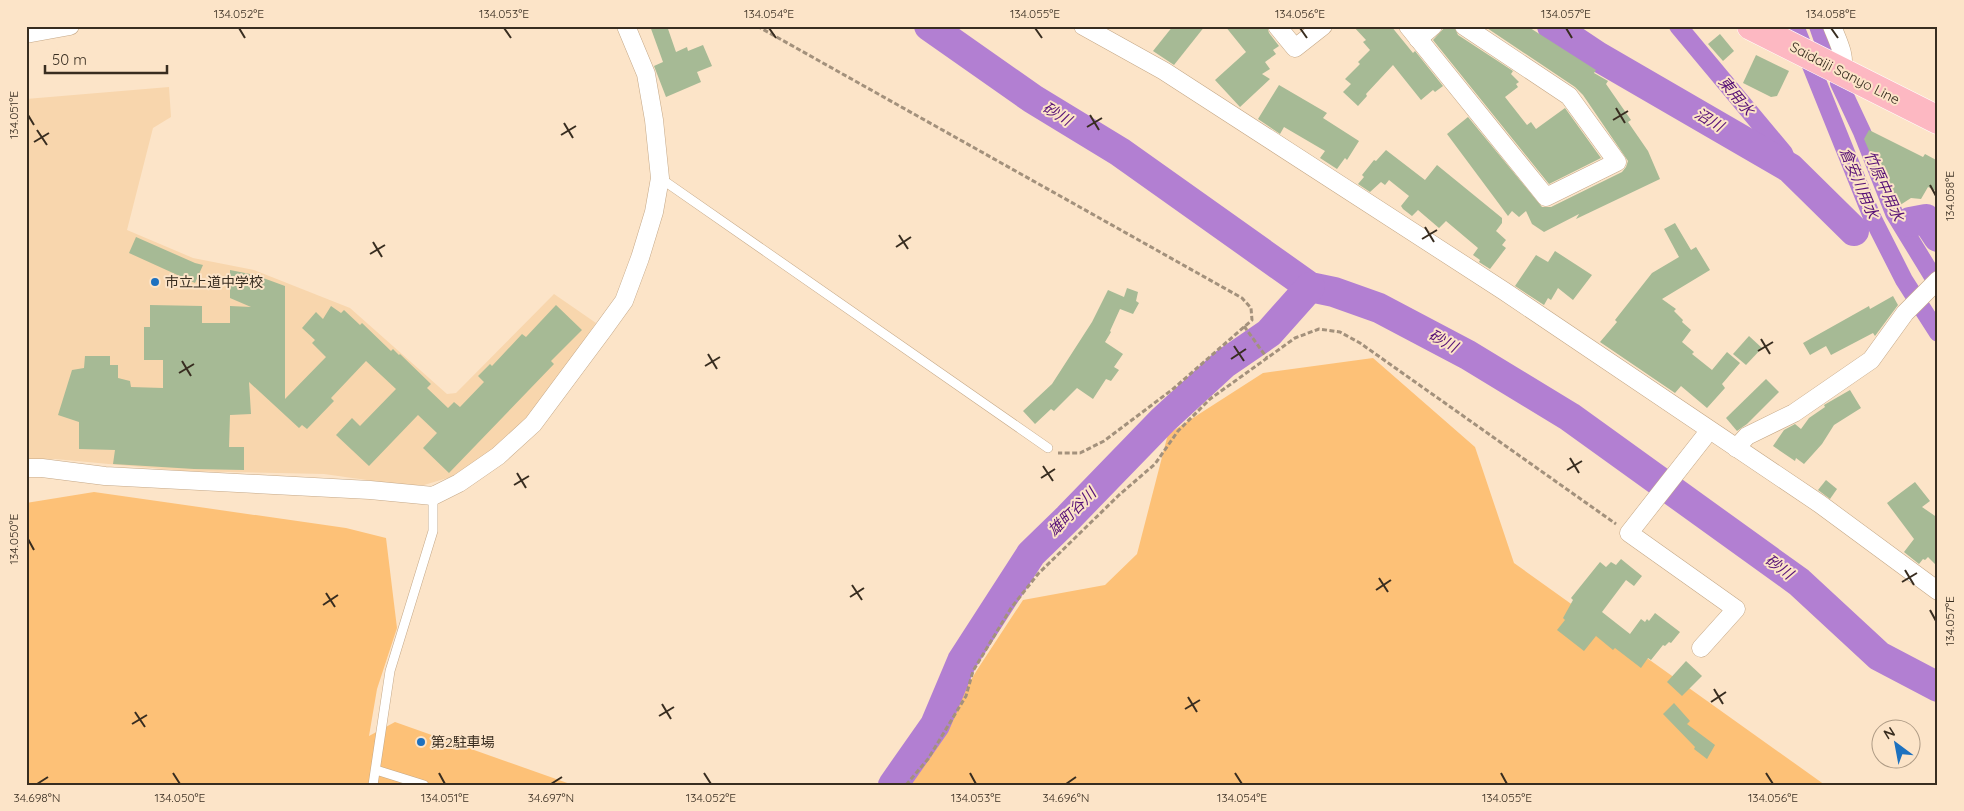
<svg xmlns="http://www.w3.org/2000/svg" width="1964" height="811" viewBox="0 0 1964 811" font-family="Quicksand,'Noto Sans JP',sans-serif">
  <rect width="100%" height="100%" fill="#fce4c8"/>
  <!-- built -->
  <path fill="#f8d6ad" d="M169 87 171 117 153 128 127 230 193 258 254 270 350 308 447 394 456 393 554 294 596 323 551 388 520 427 486 454 451 477 424 485H402L324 474 184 471 55 459H26V99Z"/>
  <!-- green -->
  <g fill="#fdc177">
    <path d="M1373 358 1475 447 1514 563 1825 785H908L977 670 1023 600 1105 585 1137 554 1168 434 1263 373Z"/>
    <path d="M94 492 346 528 386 538 397 628 377 689 369 736 395 722 573 785H26V503Z"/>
  </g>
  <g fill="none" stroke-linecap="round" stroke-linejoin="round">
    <!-- canal -->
    <g stroke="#b27fd2" stroke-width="18">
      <path d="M1678 26 1784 153 1790 168"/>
      <path d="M1795 26 1872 217 1904 280 1938 333"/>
      <path d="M1818 26 1825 46"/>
      <path d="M1839 83 1862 132 1894 213 1938 285"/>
    </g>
    <!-- river -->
    <g stroke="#b27fd2" stroke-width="30">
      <path d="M929 26 1033 99 1120 152 1310 287 1334 292 1379 308 1468 355 1570 417 1799 582 1879 656 1938 687"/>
      <path d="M1552 26 1597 56 1790 168 1854 231"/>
      <path d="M1910 222 1926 219 1938 237"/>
      <path d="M893 785 935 725 962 661 1031 554 1068 518 1163 420 1224 364 1269 333 1310 287"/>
    </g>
  </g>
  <!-- building -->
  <g fill="#a6ba95">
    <path d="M650 26H667L676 52 687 47 688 51 703 45 712 66 697 72 701 82 666 97 654 66 663 62Z"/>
    <path d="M1173 26H1205L1174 65 1153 51Z"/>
    <path d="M1225 26H1267L1269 33 1279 46 1273 50 1276 54 1265 62 1270 69 1262 74 1270 79 1240 107 1215 80 1246 52Z"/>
    <path d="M1353 26H1391L1413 53 1415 51 1443 86 1435 92 1433 90 1421 100 1393 65 1366 94 1367 96 1358 106 1343 92 1351 84 1345 79 1360 64 1358 62 1370 50 1363 42 1366 40Z"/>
    <path d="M1446 26H1454L1458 35 1513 71 1511 74 1519 82 1516 84 1518 87 1505 97 1527 125 1531 122 1536 129 1565 108 1601 158 1549 184 1433 40Z"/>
    <path d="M1484 26H1527L1596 70 1594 73 1608 81 1606 84 1631 120 1628 122 1648 151 1660 179 1576 219 1579 214 1544 232 1532 224 1526 211 1519 217 1512 211 1508 216 1447 134 1468 117 1542 207H1551L1622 172 1626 167 1628 161 1583 95 1575 87Z"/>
    <path d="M1720 34 1734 51 1723 61 1708 44Z"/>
    <path d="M1756 55 1789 71 1777 96 1771 97 1743 83Z"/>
    <path d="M1279 85 1327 113 1323 118 1359 141 1347 160 1345 158 1337 169 1320 158 1325 151 1284 127 1280 134 1258 119Z"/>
    <path d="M1869 130 1923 157 1925 154 1938 161V192L1928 187 1921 199 1911 198 1894 209 1864 139Z"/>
    <path d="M1386 150 1425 180 1437 165 1502 218V223L1496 231 1506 240 1502 245 1506 248 1490 269 1479 262 1480 260 1473 255 1478 248 1446 221 1439 228 1418 210 1412 216 1403 209 1401 206 1409 196 1389 180 1385 185 1381 182 1370 192 1358 184 1364 177 1362 175 1374 160 1376 161Z"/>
    <path d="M1675 223 1691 250 1696 247 1710 270 1662 299 1676 309 1674 311 1683 320 1682 322 1691 330 1682 342 1694 352 1692 354 1712 370 1727 352 1740 363 1722 384 1725 388 1707 408 1681 386 1675 393 1600 342 1617 322 1615 320 1652 273 1679 257 1664 229Z"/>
    <path d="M136 237 195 263 203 265 195 283 129 253Z"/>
    <path d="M1555 251 1592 275 1573 300 1558 288 1551 300 1548 298 1544 305 1515 286 1536 255 1548 262Z"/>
    <path d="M230 270 255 275 285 286V399L326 357 312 343 315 340 302 328 316 312 323 319 331 306 341 313 344 310 360 325 362 323 391 351 393 349 399 355 400 354 431 384 427 388 448 408 454 402 460 407 484 382 478 376 490 364 492 366 522 334 526 337 556 305 582 330 551 361 554 364 449 473 423 448 437 433 418 415 369 466 336 435 352 418 360 426 396 389 366 361 331 398 334 401 307 429 302 425 299 428 249 382 251 414 230 415 229 447H244V470L194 469 113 464 115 450 79 449V422L58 415 72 370 84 368 85 356H110V365H118V378L130 381 131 387 163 388V360H144V327H150V305L202 306V323H230V306L251 307 230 298Z"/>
    <path d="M1127 288 1138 292 1136 301 1139 303 1133 314 1120 309 1110 331 1111 332 1105 342 1123 354 1114 367 1119 370 1111 381 1106 379 1093 399 1077 388 1054 411 1051 409 1035 424 1023 411 1052 384 1092 322 1108 290 1124 297Z"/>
    <path d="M1893 296 1898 305 1875 336 1873 333 1831 355 1826 346 1810 355 1803 343 1869 306 1870 309Z"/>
    <path d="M1749 336 1762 348 1746 365 1733 354Z"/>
    <path d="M1766 379 1779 392 1747 424 1737 431 1726 418Z"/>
    <path d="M1850 390 1861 408 1834 425 1822 444 1804 464 1796 458 1795 461 1773 446 1784 430 1795 424 1801 429 1809 418 1825 407 1824 405Z"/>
    <path d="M1826 480 1837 489 1830 499 1818 490Z"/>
    <path d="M1915 482 1930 501 1922 507 1938 518V567L1928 557 1925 560 1923 559 1919 564 1904 552 1914 539 1887 503Z"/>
    <path d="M1621 559 1642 576 1634 586 1626 580 1602 612 1630 634 1641 619 1645 622 1647 619 1649 621 1655 613 1680 632 1671 643 1669 642 1665 646 1663 645 1651 660 1648 658 1641 668 1615 648 1613 650 1596 636 1584 651 1557 630 1565 620 1563 618 1573 600 1571 598 1600 562 1606 567 1611 562 1616 565Z"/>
    <path d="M1686 661 1702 676 1682 696 1667 682Z"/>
    <path d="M1674 703 1690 721 1687 724 1715 745 1707 759 1694 749 1695 747 1663 714Z"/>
  </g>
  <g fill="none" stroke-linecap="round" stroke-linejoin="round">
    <!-- lane casing -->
    <g stroke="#c5a887" stroke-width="10">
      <g id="lane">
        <path d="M660 178 1048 448"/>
        <path d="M376 770 424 785"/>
        <path d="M373 785 390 671 433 531V496"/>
      </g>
    </g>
    <!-- street casing -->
    <g stroke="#c5a887" stroke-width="19">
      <g id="street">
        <path d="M1083 26 1164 71 1504 291 1820 504 1938 591"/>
        <path d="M1277 26 1295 48 1323 26"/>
        <path d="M1408 26 1546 197 1617 162 1569 96 1464 26"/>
        <path d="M1832 26C1838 42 1846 55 1842 71"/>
        <path d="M26 34 70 26"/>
        <path d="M1418 39 1433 26"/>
        <path d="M1736 448 1747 436 1794 413 1871 360 1905 313 1938 280"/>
        <path d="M26 468H42L105 476 370 490 433 496 459 483 498 456 533 424 603 330 624 301 640 258 654 212 660 178 654 120 646 74 626 26"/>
        <path d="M1701 648 1736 609 1629 533 1709 431"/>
      </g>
    </g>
    <!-- primary casing -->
    <g stroke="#fff" stroke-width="29">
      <path id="primary" d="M1751 26 1938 120"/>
    </g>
    <!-- path -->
    <g stroke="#a3917c" stroke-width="3" stroke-dasharray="5 2.5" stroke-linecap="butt">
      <path d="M757 26 1242 298 1251 308 1252 320 1173 389 1104 441 1080 453H1058"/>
      <path d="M1244 326 1267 358"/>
      <path d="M906 785 928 759 966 696 973 671 1011 608 1038 574 1119 495 1155 464 1178 431 1210 399 1295 338 1319 329 1340 332 1360 343 1616 524"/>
    </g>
    <!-- lane -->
    <use href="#lane" stroke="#fff" stroke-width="9"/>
    <!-- street -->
    <use href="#street" stroke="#fff" stroke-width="18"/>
    <!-- primary -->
    <use href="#primary" stroke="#fdb8c2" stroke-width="28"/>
  </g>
  <!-- ticks -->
  <path fill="none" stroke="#382d20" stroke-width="2" d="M239 28 245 38M504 28 511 38M769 28 776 38M1035 28 1042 38M1300 28 1307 38M1566 28 1572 38M1831 28 1838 38M1616 108 1625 123M28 115 34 125M1090 115 1099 130M1613 120 1628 111M564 123 573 138M1087 127 1102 118M37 130 47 145M561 135 576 126M34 142 49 133M1930 185 1936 196M1425 227 1434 242M899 235 908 249M1422 239 1437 230M373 242 382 257M896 247 911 237M370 254 385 245M1761 339 1770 354M1234 346 1244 361M1758 351 1773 342M708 354 717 369M1231 359 1246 349M182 361 191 376M705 366 720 357M179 373 194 364M1570 458 1579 473M1043 466 1053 481M1567 470 1582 461M517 473 526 488M1041 478 1055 469M514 485 529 476M28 539 34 550M1905 570 1914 585M1379 578 1388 592M1902 582 1917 573M852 585 862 600M1376 590 1391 580M326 593 335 607M850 597 864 588M323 605 338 595M1930 610 1936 621M1714 689 1723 704M1188 697 1197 712M1711 702 1726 692M662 704 671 719M1185 709 1200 700M135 712 145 727M659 716 674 707M132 724 147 715M173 773 180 784M439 773 445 784M704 773 711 784M970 773 976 784M1235 773 1242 784M1501 773 1507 784M1766 773 1773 784M37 784 48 777M551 784 562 777M1066 784 1076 777"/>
  <!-- markers -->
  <g fill="#1d71bf" stroke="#fce4c8" stroke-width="2">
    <circle cx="155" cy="282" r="5"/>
    <circle cx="421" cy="742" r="5"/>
  </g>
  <g text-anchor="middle" stroke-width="4" stroke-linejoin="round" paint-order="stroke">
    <!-- street labels -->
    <g font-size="14" fill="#382d20" stroke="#fce4c8">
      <text transform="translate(1845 73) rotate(27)" y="5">Saidaiji Sanyo Line</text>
    </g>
    <!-- poi labels -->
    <g font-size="14" fill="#382d20" stroke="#fce4c8" text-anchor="start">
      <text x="165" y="287">市立上道中学校</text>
      <text x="431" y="747">第2駐車場</text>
    </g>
    <!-- water labels -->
    <g font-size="15" font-style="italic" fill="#571177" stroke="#fce4c8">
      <text transform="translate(1736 96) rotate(50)" y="5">東用水</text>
      <text transform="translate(1057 114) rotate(31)" y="5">砂川</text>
      <text transform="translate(1709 120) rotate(31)" y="5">沼川</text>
      <text transform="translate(1859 183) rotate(67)" y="5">倉安川用水</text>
      <text transform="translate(1884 186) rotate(66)" y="5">竹原中用水</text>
      <text transform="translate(1443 341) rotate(28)" y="5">砂川</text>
      <text transform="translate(1072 512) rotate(-45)" y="5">雄町谷川</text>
      <text transform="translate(1779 567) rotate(36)" y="5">砂川</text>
    </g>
  </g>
  <!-- border -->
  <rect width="1964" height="811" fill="none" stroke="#fce4c8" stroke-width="55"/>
  <!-- north arrow -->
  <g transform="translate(1896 744) rotate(328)"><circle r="24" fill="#fce4c8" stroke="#ae9b85"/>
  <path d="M0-4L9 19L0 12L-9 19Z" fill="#1d71bf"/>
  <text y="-8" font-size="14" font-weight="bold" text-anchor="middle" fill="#382d20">N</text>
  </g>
  <!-- scale -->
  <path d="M45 65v8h122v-8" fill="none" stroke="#382d20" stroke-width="2.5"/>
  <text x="52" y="65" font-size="15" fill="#382d20" stroke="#fce4c8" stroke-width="4" paint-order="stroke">50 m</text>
  <rect x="28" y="28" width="1908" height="756" fill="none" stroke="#382d20" stroke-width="2"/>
  <g font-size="12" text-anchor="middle" fill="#382d20">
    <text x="239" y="18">134.052°E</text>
    <text x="504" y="18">134.053°E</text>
    <text x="769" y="18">134.054°E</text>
    <text x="1035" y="18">134.055°E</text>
    <text x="1300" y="18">134.056°E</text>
    <text x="1566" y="18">134.057°E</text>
    <text x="1831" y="18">134.058°E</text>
    <text transform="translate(14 115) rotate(-90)" y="4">134.051°E</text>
    <text transform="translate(1950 196) rotate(-90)" y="4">134.058°E</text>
    <text transform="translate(14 539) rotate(-90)" y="4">134.050°E</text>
    <text transform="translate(1950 621) rotate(-90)" y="4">134.057°E</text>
    <text x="37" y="802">34.698°N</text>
    <text x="180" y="802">134.050°E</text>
    <text x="445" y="802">134.051°E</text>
    <text x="551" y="802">34.697°N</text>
    <text x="711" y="802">134.052°E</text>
    <text x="976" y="802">134.053°E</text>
    <text x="1066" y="802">34.696°N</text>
    <text x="1242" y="802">134.054°E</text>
    <text x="1507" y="802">134.055°E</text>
    <text x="1773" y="802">134.056°E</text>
  </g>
</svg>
